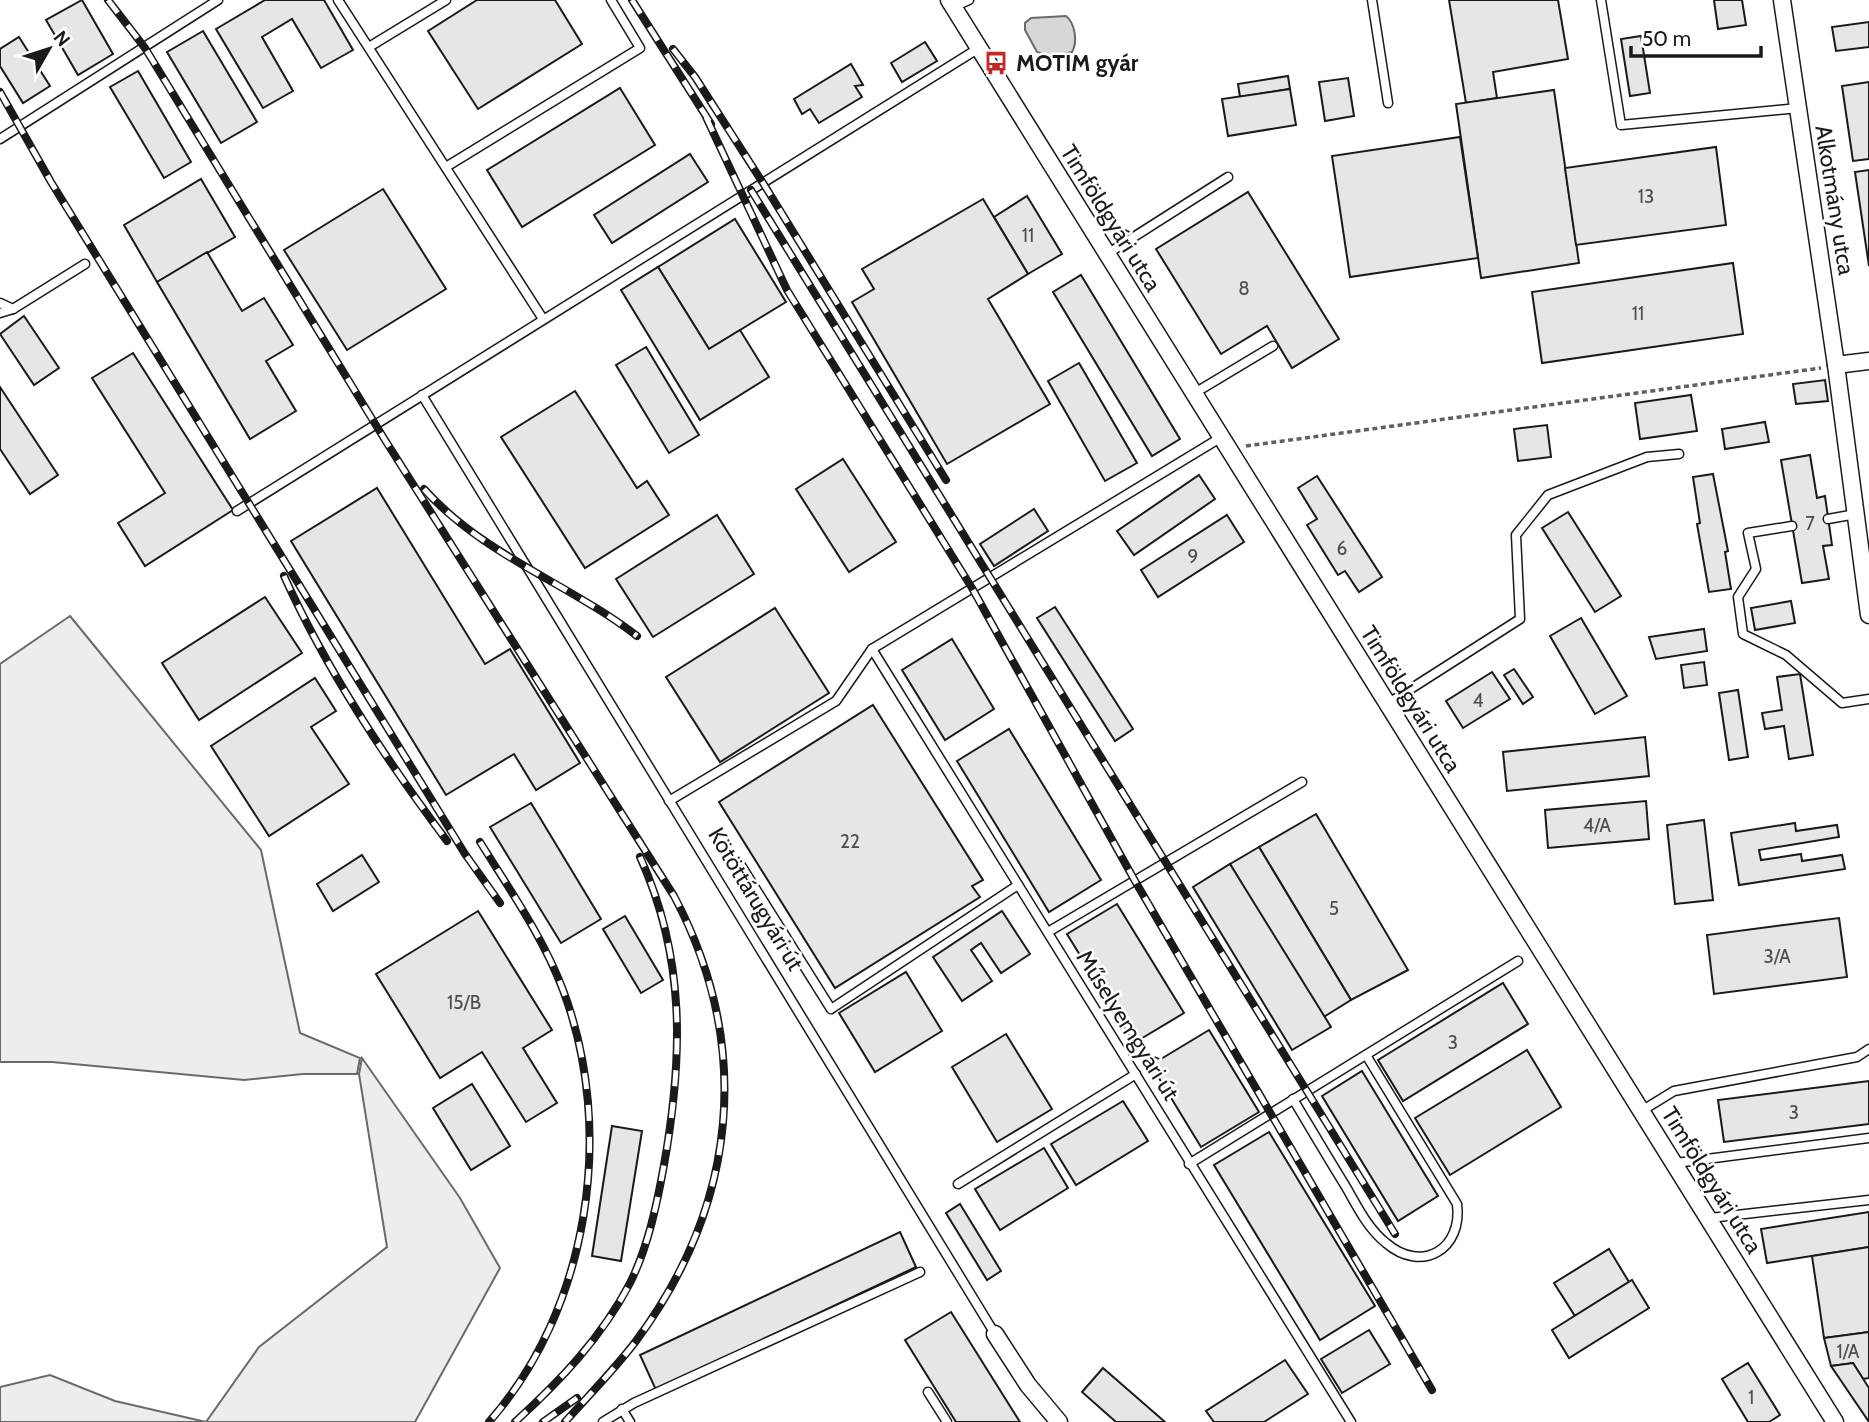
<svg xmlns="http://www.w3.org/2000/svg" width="1869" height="1422" viewBox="0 0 1869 1422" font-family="Cabin,sans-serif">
  <rect width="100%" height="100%" fill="#fff"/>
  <!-- green -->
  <g fill="#ededed" stroke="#6a6a6a" stroke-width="2">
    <path d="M70 616 261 850 300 1033 360 1058 357 1074H303L244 1080 52 1062H0V664Z"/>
    <path d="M362 1058 460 1198 500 1268 415 1422H0V1387L50 1375 115 1401 206 1422 259 1347 387 1247 359 1074Z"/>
  </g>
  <!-- water -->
  <path fill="#d7d7d7" stroke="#6a6a6a" stroke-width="2" d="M1066 16C1075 23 1078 42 1072 52L1051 57 1037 52 1025 30V23L1031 18Z"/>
  <!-- building -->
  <g fill="#e6e6e6" stroke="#1a1a1a" stroke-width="2">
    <path d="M82 0 113 54 78 75 46 20Z"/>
    <path d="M265 0H324L353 50 321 68 292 19 262 37 293 91 263 108 216 29Z"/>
    <path d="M477 0H555L582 44 478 109 428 31Z"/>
    <path d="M1449 0H1558L1568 59 1493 72 1497 98 1466 103Z"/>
    <path d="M1714 0H1742L1746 25 1718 29Z"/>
    <path d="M1869 22V47L1836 51 1832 27Z"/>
    <path d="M203 31 257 122 221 143 167 52Z"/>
    <path d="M1641 36 1650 93 1630 96 1621 39Z"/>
    <path d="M19 37 50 86 23 103 0 66V49Z"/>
    <path d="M925 42 937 61 902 82 891 63Z"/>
    <path d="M851 64 863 85 855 86 862 97 819 123 810 109 802 114 794 99Z"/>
    <path d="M138 71 191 162 164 178 110 87Z"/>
    <path d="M1288 76 1290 89 1240 97 1238 84Z"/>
    <path d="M1348 78 1354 116 1325 121 1319 82Z"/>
    <path d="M1869 82V159L1853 161 1842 86Z"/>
    <path d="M620 88 655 145 522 227 487 170Z"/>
    <path d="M1290 89 1296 125 1228 136 1222 99Z"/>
    <path d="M1554 90 1579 263 1481 278 1456 104Z"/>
    <path d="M1460 137 1478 258 1350 277 1332 156Z"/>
    <path d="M1716 147 1726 225 1576 245 1565 168Z"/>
    <path d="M690 154 708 182 612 243 594 215Z"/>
    <path d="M1869 170V266L1855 172Z"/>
    <path d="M201 179 235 237 157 282 124 225Z"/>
    <path d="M383 189 446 289 347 350 284 250Z"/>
    <path d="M1248 192 1339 339 1292 368 1267 326 1221 354 1156 249Z"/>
    <path d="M1027 196 1062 254 1028 274 994 217Z"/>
    <path d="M983 199 1028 274 988 299 1050 404 947 464 852 302 874 289 862 269Z"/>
    <path d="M735 219 786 302 709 349 658 267Z"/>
    <path d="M207 252 242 311 264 298 293 345 266 361 296 411 250 439 157 282Z"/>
    <path d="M1733 263 1743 334 1542 363 1532 292Z"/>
    <path d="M658 267 709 349 740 330 769 377 700 420 621 290Z"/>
    <path d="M1081 275 1180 439 1152 456 1053 292Z"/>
    <path d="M24 316 59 368 34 385 0 334Z"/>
    <path d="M646 347 699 435 669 453 616 365Z"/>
    <path d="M133 353 233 510 145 566 118 523 165 493 92 378Z"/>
    <path d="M1079 363 1137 463 1105 481 1048 381Z"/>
    <path d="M1825 380 1828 401 1796 404 1793 384Z"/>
    <path d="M0 387 58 475 30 494 0 449Z"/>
    <path d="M575 391 637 488 647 481 669 515 585 568 501 437Z"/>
    <path d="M1691 395 1697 431 1640 439 1635 403Z"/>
    <path d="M1765 422 1769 442 1725 449 1722 429Z"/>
    <path d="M1547 425 1551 457 1518 461 1514 429Z"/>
    <path d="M1810 455 1817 498 1825 496 1832 545 1823 546 1829 579 1802 583 1781 460Z"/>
    <path d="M843 459 896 542 849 572 796 489Z"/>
    <path d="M1713 474 1728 551 1725 552 1731 589 1709 592 1697 524 1700 523 1693 477Z"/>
    <path d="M1199 475 1215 499 1134 555 1117 531Z"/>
    <path d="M1317 476 1382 577 1359 592 1345 571 1338 575 1307 525 1317 519 1298 488Z"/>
    <path d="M377 488 485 664 510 649 580 763 536 790 514 754 446 795 291 541Z"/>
    <path d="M1034 509 1048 531 994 566 980 544Z"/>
    <path d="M1568 512 1621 596 1595 612 1542 528Z"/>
    <path d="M717 515 754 574 653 637 616 579Z"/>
    <path d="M1227 515 1244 542 1158 597 1141 570Z"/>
    <path d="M265 597 302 653 199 720 162 663Z"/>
    <path d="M1791 601 1795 623 1755 630 1751 608Z"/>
    <path d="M1055 607 1133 729 1115 741 1037 618Z"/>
    <path d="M775 608 829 693 720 762 666 677Z"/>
    <path d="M1581 618 1627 696 1595 714 1550 636Z"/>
    <path d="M1704 629 1707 651 1656 659 1649 637Z"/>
    <path d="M952 639 994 709 945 740 902 670Z"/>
    <path d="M1704 662 1707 685 1684 688 1681 665Z"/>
    <path d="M1514 669 1533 697 1523 704 1504 675Z"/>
    <path d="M1492 672 1510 699 1463 728 1446 701Z"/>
    <path d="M1800 674 1813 755 1789 759 1784 726 1765 729 1762 713 1782 710 1777 677Z"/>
    <path d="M315 678 336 711 311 727 349 784 269 836 211 746Z"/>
    <path d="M1738 690 1748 757 1729 760 1719 693Z"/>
    <path d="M873 705 983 880 972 886 980 897 835 988 719 802Z"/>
    <path d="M1009 729 1101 880 1049 912 957 761Z"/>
    <path d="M1645 737 1649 776 1507 791 1503 752Z"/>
    <path d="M1646 801 1649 839 1548 848 1545 810Z"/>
    <path d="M531 803 601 919 561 943 490 827Z"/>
    <path d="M1316 814 1408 970 1351 1000 1259 847Z"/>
    <path d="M1704 820 1713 900 1675 904 1667 825Z"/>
    <path d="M1795 823 1796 831 1837 825 1839 837 1759 850 1761 860 1801 854 1802 861 1842 855 1845 869 1739 885 1731 833Z"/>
    <path d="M1259 847 1351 1000 1322 1018 1230 864Z"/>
    <path d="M362 855 379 882 333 911 317 884Z"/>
    <path d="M1230 864 1331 1027 1292 1050 1193 887Z"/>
    <path d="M1117 904 1184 1013 1134 1043 1067 934Z"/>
    <path d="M478 911 552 1030 523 1048 557 1103 526 1122 482 1052 440 1078 376 974Z"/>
    <path d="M1002 911 1030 954 1001 973 981 943 971 950 992 981 962 1001 933 957Z"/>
    <path d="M625 916 663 980 641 993 603 929Z"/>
    <path d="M1839 918 1847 977 1714 994 1707 935Z"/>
    <path d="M906 972 942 1031 875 1072 839 1013Z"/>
    <path d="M1503 983 1528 1024 1403 1101 1378 1060Z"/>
    <path d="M1209 1030 1259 1112 1201 1147 1151 1065Z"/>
    <path d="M1006 1034 1052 1109 997 1142 952 1067Z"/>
    <path d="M1527 1050 1561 1107 1450 1175 1415 1118Z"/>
    <path d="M1362 1071 1438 1196 1398 1221 1322 1096Z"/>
    <path d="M1869 1081V1124L1724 1142 1718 1100Z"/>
    <path d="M472 1084 510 1146 471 1170 433 1108Z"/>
    <path d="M1123 1101 1148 1141 1076 1185 1051 1144Z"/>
    <path d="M612 1126 642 1131 621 1261 592 1256Z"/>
    <path d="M1269 1132 1375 1306 1320 1340 1214 1165Z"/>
    <path d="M1044 1148 1068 1188 1000 1230 975 1189Z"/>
    <path d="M960 1204 1001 1271 987 1280 946 1213Z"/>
    <path d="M1869 1212V1247L1767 1263 1761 1229Z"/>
    <path d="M900 1232 916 1267 656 1390 640 1355Z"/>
    <path d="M1869 1247V1332L1824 1338 1812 1256Z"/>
    <path d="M1609 1249 1629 1282 1575 1316 1554 1283Z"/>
    <path d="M1632 1280 1649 1308 1569 1358 1552 1330Z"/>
    <path d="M951 1312 1020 1422H956L905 1340Z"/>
    <path d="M1369 1330 1390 1364 1342 1393 1321 1359Z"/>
    <path d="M1869 1332V1378L1863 1379 1853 1363 1831 1366 1824 1338Z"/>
    <path d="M1285 1360 1308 1394 1264 1422H1214L1206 1411Z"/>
    <path d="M1748 1363 1780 1415 1769 1422H1748L1722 1379Z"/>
    <path d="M1853 1363 1869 1388V1422L1831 1366Z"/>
    <path d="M1103 1368 1165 1422H1116L1082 1392Z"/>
  </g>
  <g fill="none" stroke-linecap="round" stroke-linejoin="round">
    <!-- lane casing -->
    <g stroke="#1a1a1a" stroke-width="11">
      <g id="lane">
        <path d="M338 0 543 319"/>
        <path d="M1372 0 1388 103"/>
        <path d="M1601 0 1621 125 1798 108"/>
        <path d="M953 7 969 0"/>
        <path d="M369 47 446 0"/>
        <path d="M0 139 218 0"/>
        <path d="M446 167 640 48 611 0"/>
        <path d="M1107 254 1228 177"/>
        <path d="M0 303 13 309 85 264"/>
        <path d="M0 313 13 309"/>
        <path d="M1193 394 1273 346"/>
        <path d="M422 395 995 1334"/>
        <path d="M237 511 979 48"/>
        <path d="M1828 519 1856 514"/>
        <path d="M1792 526 1748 533 1756 569 1738 597 1743 634 1786 655 1842 703 1869 699"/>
        <path d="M872 649 1351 1422"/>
        <path d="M1387 704 1520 619 1516 535 1548 495 1647 457 1679 454"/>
        <path d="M669 801 836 701 872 649 1220 438"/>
        <path d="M740 864 831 1009 1018 885"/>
        <path d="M1048 932 1302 782"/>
        <path d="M1293 1099C1311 1129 1328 1158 1346 1187 1357 1206 1368 1229 1386 1243 1422 1274 1463 1249 1457 1204L1366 1055"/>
        <path d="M1643 1110 1674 1091 1857 1057 1869 1049"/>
        <path d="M1676 1163 1869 1138"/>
        <path d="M1189 1164 1518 961"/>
        <path d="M958 1184 1136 1074"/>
        <path d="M1710 1218 1869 1200"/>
        <path d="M928 1392 947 1422"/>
        <path d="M622 1409 630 1422"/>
        <path d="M603 1422 634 1403 920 1272"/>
      </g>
    </g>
    <!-- street casing -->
    <g stroke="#1a1a1a" stroke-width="19">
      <g id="street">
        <path d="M949 0 1835 1422"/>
        <path d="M1782 0 1836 365 1869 615"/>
        <path d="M1836 365 1869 361"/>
        <path d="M995 1334 1028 1385 1059 1422"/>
      </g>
    </g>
    <!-- path -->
    <path stroke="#5f5f5f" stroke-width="3.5" stroke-dasharray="5 3.5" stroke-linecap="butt" d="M1246 446 1821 368"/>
    <!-- lane -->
    <use href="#lane" stroke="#fff" stroke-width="8"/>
    <!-- street -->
    <use href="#street" stroke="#fff" stroke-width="16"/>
    <!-- rail casing -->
    <g stroke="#1a1a1a" stroke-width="8">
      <g id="rail">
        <path d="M108 0 145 48 385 440 674 896C754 1047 737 1205 636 1341 614 1370 589 1395 565 1422"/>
        <path d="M632 0 711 124"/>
        <path d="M673 49 695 77 763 183 946 480"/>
        <path d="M0 92 51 182 465 854 500 903"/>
        <path d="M706 117 787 290 972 588 1135 881 1432 1390"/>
        <path d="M751 190 1395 1234"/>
        <path d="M424 489C483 555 568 583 637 636"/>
        <path d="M284 576C327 671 385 758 447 841"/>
        <path d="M480 842C510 890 543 937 563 990 616 1131 589 1309 489 1422"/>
        <path d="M515 1422C560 1381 602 1337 630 1283 648 1247 657 1204 664 1165 683 1058 686 958 640 857"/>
        <path d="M543 1422 577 1398"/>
      </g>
    </g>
    <!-- rail -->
    <use href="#rail" stroke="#fff" stroke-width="5" stroke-dasharray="16" stroke-linecap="butt"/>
  </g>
  <!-- icons -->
  <defs>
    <g id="bus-bare" transform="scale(1.89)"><path d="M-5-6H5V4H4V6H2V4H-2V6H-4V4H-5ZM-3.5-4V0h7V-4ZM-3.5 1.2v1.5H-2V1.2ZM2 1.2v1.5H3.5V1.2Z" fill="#c62828" stroke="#fff" stroke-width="2.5" paint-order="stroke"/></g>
  </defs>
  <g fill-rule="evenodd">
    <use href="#bus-bare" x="996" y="63"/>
  </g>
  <g text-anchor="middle" stroke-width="5" stroke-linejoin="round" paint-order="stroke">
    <!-- number labels -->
    <g font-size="19" fill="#4d4d4d">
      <text x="1646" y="203">13</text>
      <text x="1028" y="242">11</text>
      <text x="1244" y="295">8</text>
      <text x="1638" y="320">11</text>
      <text x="1810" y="530">7</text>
      <text x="1342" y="555">6</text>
      <text x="1193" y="563">9</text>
      <text x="1478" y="707">4</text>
      <text x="1597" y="832">4/A</text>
      <text x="850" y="848">22</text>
      <text x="1334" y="915">5</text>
      <text x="1777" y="963">3/A</text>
      <text x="464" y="1009">15/B</text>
      <text x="1453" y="1049">3</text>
      <text x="1794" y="1119">3</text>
      <text x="1848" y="1358">1/A</text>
      <text x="1751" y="1404">1</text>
    </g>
    <!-- poi labels -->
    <g font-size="23" font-weight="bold" fill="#1a1a1a" stroke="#fff" text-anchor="start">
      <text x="1016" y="71">MOTIM gyár</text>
    </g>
    <!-- street labels -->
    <g font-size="23" fill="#1a1a1a" stroke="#fff">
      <text transform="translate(1835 200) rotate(81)" y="8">Alkotmány utca</text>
      <text transform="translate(1111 218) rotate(58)" y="8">Timföldgyári utca</text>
      <text transform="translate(1411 699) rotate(58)" y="8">Timföldgyári utca</text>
      <text transform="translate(756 899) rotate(59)" y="8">Kötöttárugyári út</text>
      <text transform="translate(1128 1025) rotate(58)" y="8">Műselyemgyári út</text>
      <text transform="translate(1712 1180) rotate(58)" y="8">Timföldgyári utca</text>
    </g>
  </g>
  <!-- north arrow -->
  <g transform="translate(49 49) rotate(51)" stroke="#ffffff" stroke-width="5" paint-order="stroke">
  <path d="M0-5L12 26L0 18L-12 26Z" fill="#1a1a1a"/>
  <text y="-10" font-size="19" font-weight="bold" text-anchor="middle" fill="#1a1a1a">N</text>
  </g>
  <!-- scale -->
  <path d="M1631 46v10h130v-10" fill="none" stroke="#1a1a1a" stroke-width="3.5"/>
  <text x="1642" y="46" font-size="21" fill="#1a1a1a" stroke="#ffffff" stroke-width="5" paint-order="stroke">50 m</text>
</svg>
